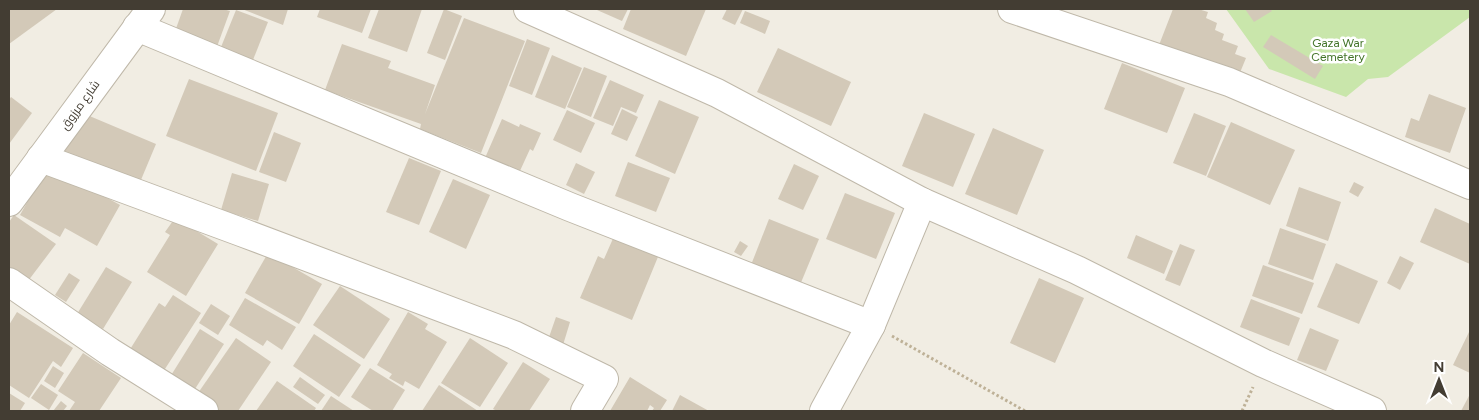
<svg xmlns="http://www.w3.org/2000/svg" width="1479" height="420" viewBox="0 0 1479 420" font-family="Figtree,Cairo,sans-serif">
  <rect width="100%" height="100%" fill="#f1ede3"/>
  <!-- green -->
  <path fill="#c9e6ab" d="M1226 9H1470V17L1388 77 1368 79 1346 97 1269 69Z"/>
  <!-- building -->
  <g fill="#d3c9b8">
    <path d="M9 9H57L9 44Z"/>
    <path d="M183 9H223L230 11 215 52 173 37Z"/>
    <path d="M242 9H288L283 25Z"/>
    <path d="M320 9H371L362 33 317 17Z"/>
    <path d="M379 9H422L407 52 368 38Z"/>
    <path d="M444 9 462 16 445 60 427 53Z"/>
    <path d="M597 9H628L622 21 597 10Z"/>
    <path d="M631 9H706L686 56 623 29Z"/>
    <path d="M727 9H743L735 25 722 19Z"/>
    <path d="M1173 9H1198L1208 12 1206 18 1217 23 1215 30 1224 34 1222 40 1238 46 1235 54 1246 58 1239 75 1159 45Z"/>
    <path d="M1245 9H1270L1272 11 1254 22Z"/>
    <path d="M236 10 268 22 251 65 219 52Z"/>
    <path d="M745 11 770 21 765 34 740 23Z"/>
    <path d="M464 18 525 41 481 153 420 129 421 124 325 90 342 44 391 61 388 68 435 85 425 114Z"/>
    <path d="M1271 35 1323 66 1315 79 1263 47Z"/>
    <path d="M527 39 550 48 532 95 509 86Z"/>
    <path d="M778 48 851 82 831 126 757 92Z"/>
    <path d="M552 55 582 68 565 109 535 97Z"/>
    <path d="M1122 63 1185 88 1167 133 1104 109Z"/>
    <path d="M584 67 607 76 591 117 567 107Z"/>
    <path d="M189 79 278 113 256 171 166 136Z"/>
    <path d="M610 80 644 95 636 113 621 107 613 126 593 118Z"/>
    <path d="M1429 94 1466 108 1450 153 1405 137 1411 118 1419 121Z"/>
    <path d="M11 97 32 113 9 144V100Z"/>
    <path d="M659 100 699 117 675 174 635 156Z"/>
    <path d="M622 109 638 117 627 141 611 134Z"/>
    <path d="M567 110 595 123 581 153 553 140Z"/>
    <path d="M80 112 156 144 138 187 62 154Z"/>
    <path d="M924 113 975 134 953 187 902 166Z"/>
    <path d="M1194 113 1226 126 1206 176 1173 163Z"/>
    <path d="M502 119 519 127 520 124 541 133 533 151 530 149 519 173 485 158Z"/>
    <path d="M1231 122 1295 150 1270 205 1207 177Z"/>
    <path d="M993 128 1044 150 1017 215 965 194Z"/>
    <path d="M274 132 301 143 286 182 259 172Z"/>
    <path d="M409 158 441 171 419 225 386 212Z"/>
    <path d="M628 162 670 178 656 212 615 196Z"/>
    <path d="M576 163 595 172 584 194 566 185Z"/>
    <path d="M794 164 819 176 803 210 778 199Z"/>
    <path d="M48 165 120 205 97 246 65 228 60 237 20 215Z"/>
    <path d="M232 173 269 184 258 221 221 210Z"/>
    <path d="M453 179 490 195 466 249 429 232Z"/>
    <path d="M1354 182 1364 187 1358 197 1349 192Z"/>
    <path d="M1299 187 1341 202 1328 241 1286 226Z"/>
    <path d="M845 193 895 213 876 259 826 239Z"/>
    <path d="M1435 208 1470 224V264L1420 242Z"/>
    <path d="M14 215 56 244 25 285 9 274V222Z"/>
    <path d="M175 218 218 244 186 296 147 272 170 235 165 232Z"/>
    <path d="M769 219 819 239 800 285 751 265Z"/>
    <path d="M1280 228 1326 244 1313 280 1268 264Z"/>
    <path d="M615 234 660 252 632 320 580 298 598 256 604 259Z"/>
    <path d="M1136 235 1173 251 1164 274 1127 258Z"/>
    <path d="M740 241 748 246 741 256 734 252Z"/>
    <path d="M1180 244 1195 250 1180 286 1165 280Z"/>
    <path d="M268 253 322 284 299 324 245 293Z"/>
    <path d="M1400 256 1414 263 1400 290 1387 283Z"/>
    <path d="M1336 263 1378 281 1359 324 1317 307Z"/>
    <path d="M1263 265 1314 283 1302 314 1252 296Z"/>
    <path d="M106 267 132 282 103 329 77 314Z"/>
    <path d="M69 273 80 280 66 302 55 295Z"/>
    <path d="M1039 278 1084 298 1055 363 1010 343Z"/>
    <path d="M340 286 390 319 364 359 313 325Z"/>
    <path d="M173 295 201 313 163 372 129 351 159 303 165 307Z"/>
    <path d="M245 298 296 327 282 350 267 340 263 346 229 325Z"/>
    <path d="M1251 299 1300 318 1289 346 1240 327Z"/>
    <path d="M211 304 230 316 218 335 199 323Z"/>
    <path d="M17 312 73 348 61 367 53 361 29 398 9 385V325Z"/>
    <path d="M408 312 428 324 425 329 447 342 419 389 405 381 403 386 389 378 392 374 377 365Z"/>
    <path d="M556 317 570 322 563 345 548 340Z"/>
    <path d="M1310 328 1339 340 1326 371 1297 360Z"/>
    <path d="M200 329 224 344 193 392 170 377Z"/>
    <path d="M1470 330V373L1453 365Z"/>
    <path d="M314 334 361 365 339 397 293 366Z"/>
    <path d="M236 338 271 362 238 411H219L196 396Z"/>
    <path d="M470 338 508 363 480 407 441 383Z"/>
    <path d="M83 353 121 378 99 411H69L75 402 58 391Z"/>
    <path d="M523 362 550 379 529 411H497L493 409Z"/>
    <path d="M53 366 64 373 55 388 44 381Z"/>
    <path d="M370 368 405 390 392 411H373L351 397Z"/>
    <path d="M300 377 325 395 318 404 293 387Z"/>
    <path d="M630 377 667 400 660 411H652L654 408 650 405 647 411H610Z"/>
    <path d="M277 381 316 408 314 411H256Z"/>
    <path d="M41 384 58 395 49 410 31 398Z"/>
    <path d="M439 385 478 411H422Z"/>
    <path d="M9 393 25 403 20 411H9Z"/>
    <path d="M1470 394V411H1461Z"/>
    <path d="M680 395 709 411H672Z"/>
    <path d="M331 396 354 411H321Z"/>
    <path d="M61 401 67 406 63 411H53Z"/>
  </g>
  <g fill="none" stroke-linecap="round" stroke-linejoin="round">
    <!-- minor casing -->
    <g stroke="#bfb8a9" stroke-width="30">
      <g id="minor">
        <path d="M528 9 717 93 922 202 1077 270 1263 363 1372 411"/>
        <path d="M1012 9 1229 82 1470 185"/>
        <path d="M137 27 570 207 871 325"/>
        <path d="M41 158 241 232 514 335 604 379 585 411"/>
        <path d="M9 202 151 9"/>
        <path d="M9 282 110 352 204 411"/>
        <path d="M824 411 871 325 922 202"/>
      </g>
    </g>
    <!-- path -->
    <g stroke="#beb197" stroke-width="3" stroke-dasharray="2.5 2.5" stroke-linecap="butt">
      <path d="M892 336 1025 411"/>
      <path d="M1242 411 1253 387"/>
    </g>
    <!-- minor -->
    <use href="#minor" stroke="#fff" stroke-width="28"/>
  </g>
  <g text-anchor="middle" stroke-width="5" stroke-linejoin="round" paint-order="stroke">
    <!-- park labels -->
    <g font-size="12" fill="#427328" stroke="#fff">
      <text x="1338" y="47">Gaza War<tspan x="1338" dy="14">Cemetery</tspan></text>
    </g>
    <!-- street labels -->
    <g font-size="12" fill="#433d33" stroke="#fff">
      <text transform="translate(80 105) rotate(-54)" y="4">شارع مرزوق</text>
    </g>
  </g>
  <!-- border -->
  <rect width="1479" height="420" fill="none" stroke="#433d33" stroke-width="20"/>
  <!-- north arrow -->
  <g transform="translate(1439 380)" stroke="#ffffff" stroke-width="4" paint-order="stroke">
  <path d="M0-4L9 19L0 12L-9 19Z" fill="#433d33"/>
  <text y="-8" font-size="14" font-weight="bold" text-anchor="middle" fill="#433d33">N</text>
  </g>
</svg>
